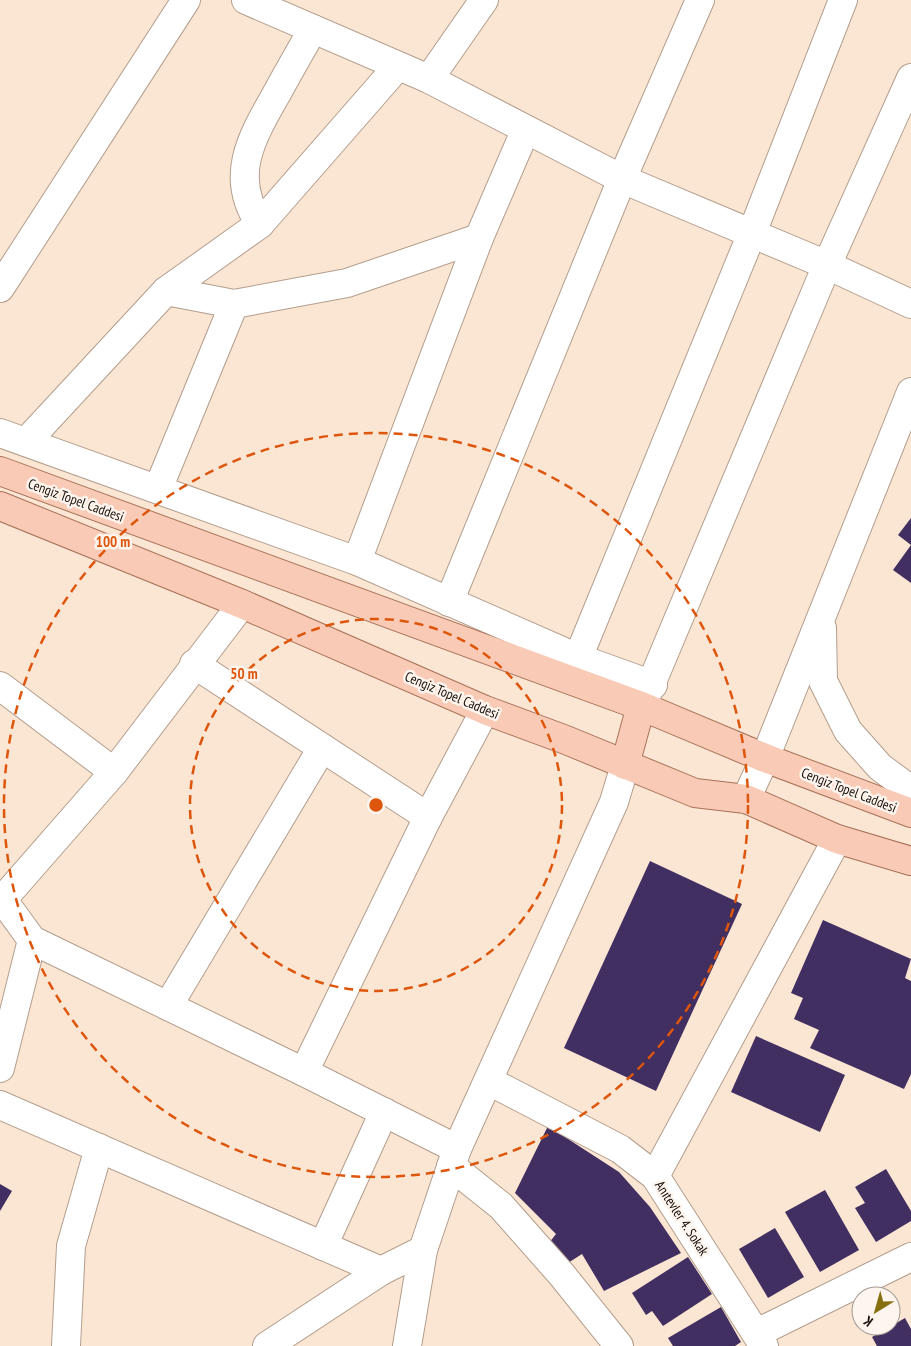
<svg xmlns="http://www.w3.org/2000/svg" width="911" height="1346" viewBox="0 0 911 1346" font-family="'PT Sans Narrow',sans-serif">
  <rect width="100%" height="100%" fill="#fbe5d3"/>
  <!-- building -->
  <g fill="#422f61">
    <path d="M911 518V545L898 535Z"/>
    <path d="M911 545V583L893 570Z"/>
    <path d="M650 861 742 904 656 1091 564 1048Z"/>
    <path d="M823 920 911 959 905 978 911 981V1074L904 1089 810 1048 819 1030 794 1019 803 998 791 993Z"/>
    <path d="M756 1036 845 1075 820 1132 731 1092Z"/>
    <path d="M548 1126 619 1172 650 1207 681 1253 604 1291 582 1254 568 1263 549 1243 556 1234 515 1193Z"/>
    <path d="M886 1169 911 1211V1221L876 1242 855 1208 865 1203 855 1187Z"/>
    <path d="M0 1184 12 1191 0 1211Z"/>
    <path d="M825 1190 859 1250 820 1272 785 1212Z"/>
    <path d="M775 1228 804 1277 768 1298 739 1249Z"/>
    <path d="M688 1257 712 1294 663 1326 652 1311 646 1315 632 1293Z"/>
    <path d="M721 1307 741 1342 735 1346H673L668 1338Z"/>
    <path d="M905 1318 911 1329V1346H877L872 1337Z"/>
  </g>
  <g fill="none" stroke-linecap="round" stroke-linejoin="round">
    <!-- minor casing -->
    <g stroke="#b39e8d" stroke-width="30">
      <g id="minor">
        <path d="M246 0 429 79 622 179 827 265 911 304"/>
        <path d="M429 79 484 0"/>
        <path d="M260 224C228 176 252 137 277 93 289 71 301 50 313 29"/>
        <path d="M0 288 186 0"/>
        <path d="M166 291 234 304 347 283 479 238"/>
        <path d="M0 433 357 561 578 658 653 685"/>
        <path d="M26 442 166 291 260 224 398 66"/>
        <path d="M158 489 234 304"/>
        <path d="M357 561 479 238 525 131"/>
        <path d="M449 602 622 179 700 0"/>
        <path d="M822 628 823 681 848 731 880 767 911 790"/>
        <path d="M578 658 752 233 843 0"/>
        <path d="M194 664 428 817"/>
        <path d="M0 686 114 772"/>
        <path d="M644 701 827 265 911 78"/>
        <path d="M746 799 765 758 911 392"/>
        <path d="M0 896 32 940 304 1072 457 1149"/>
        <path d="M3 899 114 772 242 604"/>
        <path d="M168 1006 322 748"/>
        <path d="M0 1068 32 940"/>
        <path d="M304 1072 428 817 485 710"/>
        <path d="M489 1081 620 1149 655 1176 764 1346"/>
        <path d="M0 1105 381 1271"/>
        <path d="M451 1166 501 1206 562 1275 619 1346"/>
        <path d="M655 1176 837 839"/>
        <path d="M323 1246 384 1112"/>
        <path d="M757 1333 911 1257"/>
        <path d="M66 1346 71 1246 99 1148"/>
        <path d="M267 1346 381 1271 423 1250"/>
        <path d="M407 1346 423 1250 457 1149 614 802 625 765"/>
      </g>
    </g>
    <!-- major casing -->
    <g stroke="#a87259" stroke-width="30">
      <g id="major">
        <path d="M0 471 641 706 765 758 911 813"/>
        <path d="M0 506 242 604 485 710 566 740 695 793 746 799 837 839 911 861"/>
        <path d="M625 765 641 706"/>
      </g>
    </g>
    <!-- minor -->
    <use href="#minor" stroke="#fff" stroke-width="28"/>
    <!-- major -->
    <use href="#major" stroke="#f9cab5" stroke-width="28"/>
  </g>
  <!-- distance rings -->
  <g fill="none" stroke="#de550c" stroke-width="2.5" stroke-dasharray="9 6">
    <circle cx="376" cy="805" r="186"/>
    <circle cx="376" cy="805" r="372"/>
  </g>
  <g text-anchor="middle" stroke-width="5" stroke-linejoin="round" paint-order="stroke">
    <!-- street labels -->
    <g font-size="14" fill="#18110b" stroke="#fef5ee">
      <text transform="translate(76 500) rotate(20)" y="5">Cengiz Topel Caddesi</text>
      <text transform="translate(452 695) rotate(23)" y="5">Cengiz Topel Caddesi</text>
      <text transform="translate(849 790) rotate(21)" y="5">Cengiz Topel Caddesi</text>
      <text transform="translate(682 1218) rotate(57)" y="5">Anıtevler 4. Sokak</text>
    </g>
  </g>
  <circle cx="376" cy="805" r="8" fill="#de550c" stroke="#fef5ee" stroke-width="2.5"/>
  <g font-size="15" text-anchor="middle" font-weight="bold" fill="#de550c" stroke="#fef5ee" stroke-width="5" stroke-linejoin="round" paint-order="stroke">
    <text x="113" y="547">100 m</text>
    <text x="244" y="679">50 m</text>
  </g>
  <!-- north arrow -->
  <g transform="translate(876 1311) rotate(217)"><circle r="24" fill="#fef5ee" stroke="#a29a93"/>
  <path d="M0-4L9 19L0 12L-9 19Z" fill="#866f0e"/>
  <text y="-8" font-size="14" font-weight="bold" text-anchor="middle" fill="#18110b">K</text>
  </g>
</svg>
